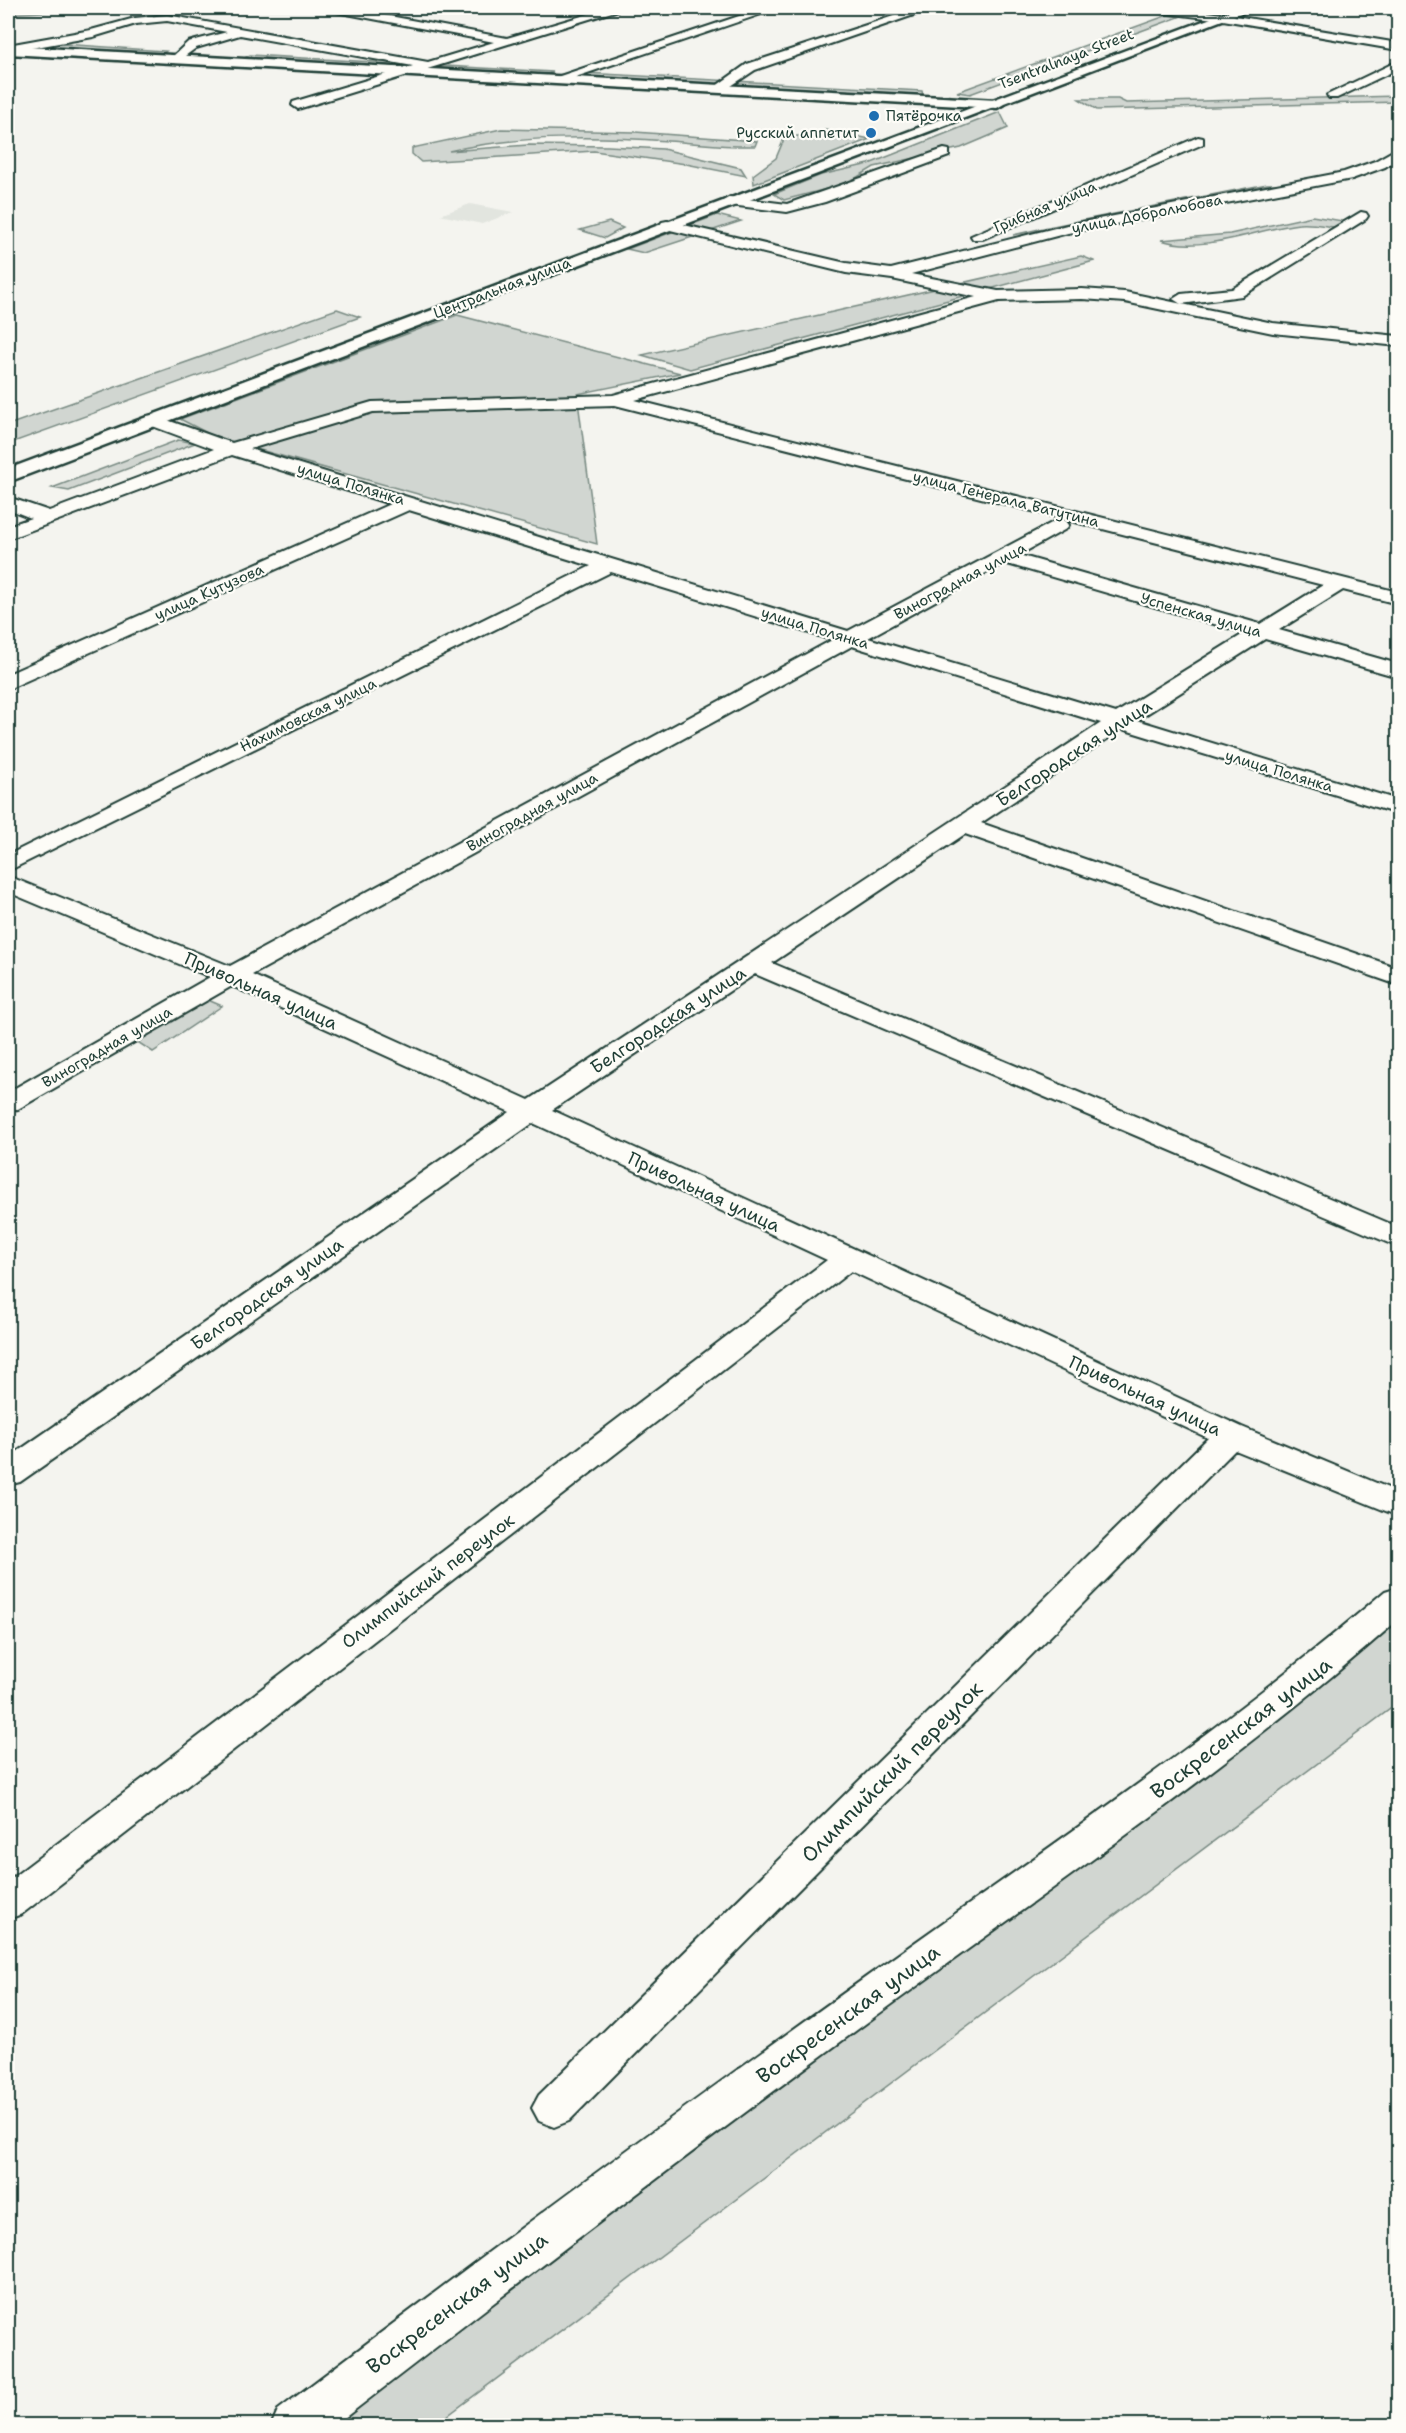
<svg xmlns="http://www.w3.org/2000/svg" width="1406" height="2433" viewBox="0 0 1406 2433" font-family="'Shantell Sans',sans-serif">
  <rect width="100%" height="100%" fill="#f4f4ef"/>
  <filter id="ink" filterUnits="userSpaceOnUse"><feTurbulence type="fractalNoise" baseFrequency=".0167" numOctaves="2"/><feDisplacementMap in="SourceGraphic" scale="12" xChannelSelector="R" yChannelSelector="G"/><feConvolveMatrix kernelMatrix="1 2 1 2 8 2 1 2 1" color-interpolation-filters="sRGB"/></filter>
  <g filter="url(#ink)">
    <!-- built -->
    <path fill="#e2e5df" d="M470 204 513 212 482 224 440 215Z"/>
    <!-- green -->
    <g fill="#d1d6d1" stroke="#788a82" stroke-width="1.5">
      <path d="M8 8H112L8 14Z"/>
      <path d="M1168 15 1179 17 970 94 957 92Z"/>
      <path d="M47 43 166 51 162 54 42 47Z"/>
      <path d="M250 55 553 72 546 75 242 59Z"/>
      <path d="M584 73 922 91 923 95 571 77Z"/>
      <path d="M1398 96V102L1097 110 1079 99H1118L1126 103Z"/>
      <path d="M1000 112 1008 128 961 148 874 167 846 184 784 200 774 194 821 175 869 164Z"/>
      <path d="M501 129 635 132 757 141 755 146C725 147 698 143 668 141 596 136 520 135 449 151L528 145 608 146 663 149 741 168 746 176 686 164 594 151 421 162 412 154V148Z"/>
      <path d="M826 130 870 139 754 184 753 175 776 158 784 139Z"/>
      <path d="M1267 184H1280L1013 235 1048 227Z"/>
      <path d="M717 215 741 221 644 253 627 249Z"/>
      <path d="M1312 216 1343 221 1341 228C1328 227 1312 222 1299 224 1256 229 1203 254 1161 240L1230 234Z"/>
      <path d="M609 222 623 228 605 238 580 230Z"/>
      <path d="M1081 256 1094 261 690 369 642 355Z"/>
      <path d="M337 309 360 317 8 444V425Z"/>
      <path d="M457 315 680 373 577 394 597 544 217 438 180 419Z"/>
      <path d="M178 440 195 443 69 491 52 488Z"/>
      <path d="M208 1000 222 1006 153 1052 136 1041Z"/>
      <path d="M1398 1614V1703L435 2425 289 2426Z"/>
    </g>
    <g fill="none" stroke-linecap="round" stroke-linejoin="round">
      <!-- minor casing -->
      <g stroke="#1f3d34" stroke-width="4">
        <g id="minor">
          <path d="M325 8H347L507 38 609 8H625L298 109 292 105 293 102 413 66 240 35 196 48 178 61 172 57 188 42 227 32 167 21 136 24 93 37 8 52V45L91 30 135 18 167 15 428 62 494 42 331 11Z"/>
          <path d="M763 8H779L558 83H550L548 80Z"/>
          <path d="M918 8H934L755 70 722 92H714L712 89 747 64Z"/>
          <path d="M1143 8H1173L1223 14 1398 43V50L1223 20 1149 11Z"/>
          <path d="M1398 61V69L1337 98H1329L1327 95Z"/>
          <path d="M1198 137 1203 138V144L983 239H973L971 236Z"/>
          <path d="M1398 148V158L1385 167 1352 179 1068 233 911 274 998 291 1082 289 1125 292 1273 323 1398 336V346L1273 333 1125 302 1082 299 999 301 635 400 1398 592V604L1343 590 1279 630 1398 664V677L1265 639 1137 720 1398 800V814L1122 729 981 823 1398 968V985L965 834 772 963 1398 1227V1247L755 974 552 1110 1242 1427 1398 1492V1516L1235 1450 569 2121 554 2127 539 2121 532 2108 539 2095 1208 1438 851 1271 22 1914 8 1919V1881L827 1260 533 1123 20 1482 8 1485V1458L510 1112 232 986 18 1109 8 1111V1092L210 977 8 892V876L230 966 832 640 611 572 8 871V855L591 566 409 510 8 689V674L390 504 232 455 8 539V526L31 518 8 509V497L49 511 214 449 147 424 144 420 147 416 153 415 232 443 372 402 613 395 976 297 892 279 846 273 662 228 660 225 662 222 667 221 846 263 891 269 1067 225 1344 172 1375 161ZM615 405 1323 585 1260 624 1019 555 1066 529 1069 525 1066 521 1059 519 848 631 250 449 373 412ZM1004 563 1245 633 1116 713 868 638ZM852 646 1101 723 529 1100 252 975Z"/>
          <path d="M944 149 949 150V156L825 202 787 212 730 205 723 201 730 197 787 204Z"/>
          <path d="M1361 212 1366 213 1368 216 1366 219 1242 296 1181 304 1173 299 1181 294 1232 289Z"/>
          <path d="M1398 1587V1620C1245 1755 1078 1869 913 1989 717 2131 525 2278 334 2426H271L278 2410C473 2263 670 2117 869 1975 1044 1850 1222 1731 1385 1591Z"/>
        </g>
      </g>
      <!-- tertiary casing -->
      <g stroke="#1f3d34" stroke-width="5">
        <path id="tertiary" d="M8 46 997 100 1004 104 997 108 8 54Z"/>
      </g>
      <!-- secondary casing -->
      <g stroke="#1f3d34" stroke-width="5">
        <path id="secondary" d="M1238 8H1254L8 482V469Z"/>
      </g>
      <!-- minor -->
      <use href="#minor" fill="#fdfcf7" fill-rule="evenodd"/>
      <!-- tertiary -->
      <use href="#tertiary" fill="#fdfcf7" fill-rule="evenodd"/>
      <!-- secondary -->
      <use href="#secondary" fill="#fdfcf7" fill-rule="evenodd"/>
    </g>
  </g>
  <!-- markers -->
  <g fill="#1f6fb2" stroke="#fdfcf7" stroke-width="2">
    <circle cx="874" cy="116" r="6"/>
    <circle cx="871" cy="133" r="6"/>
  </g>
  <g text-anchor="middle" stroke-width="4.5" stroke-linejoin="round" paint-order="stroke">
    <!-- far-street labels -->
    <g font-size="15" fill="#1f3d34" stroke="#fdfcf7">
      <text transform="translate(1066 59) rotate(-21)" y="5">Tsentralnaya Street</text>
      <text transform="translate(1045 207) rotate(-23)" y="5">Грибная улица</text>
      <text transform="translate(1147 214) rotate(-11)" y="5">улица Добролюбова</text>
      <text transform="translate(502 288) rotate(-21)" y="5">Центральная улица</text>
      <text transform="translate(351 484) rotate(17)" y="5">улица Полянка</text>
      <text transform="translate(1006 499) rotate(14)" y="5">улица Генерала Ватутина</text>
      <text transform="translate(960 581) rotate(-28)" y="5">Виноградная улица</text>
      <text transform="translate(209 592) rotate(-24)" y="5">улица Кутузова</text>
      <text transform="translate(1201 615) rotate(16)" y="5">Успенская улица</text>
      <text transform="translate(815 628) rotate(17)" y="5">улица Полянка</text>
      <text transform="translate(308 715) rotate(-26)" y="5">Нахимовская улица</text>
      <text transform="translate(1279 771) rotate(17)" y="5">улица Полянка</text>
      <text transform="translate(532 812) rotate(-29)" y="5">Виноградная улица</text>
      <text transform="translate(107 1047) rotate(-30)" y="5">Виноградная улица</text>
    </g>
    <!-- far-poi labels -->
    <g font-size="15" fill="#1f3d34" stroke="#fdfcf7" text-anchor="start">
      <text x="886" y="121">Пятёрочка</text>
      <text x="859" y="138" text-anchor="end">Русский аппетит</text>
    </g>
    <!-- street labels -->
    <g font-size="18" fill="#1f3d34" stroke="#fdfcf7">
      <text transform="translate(1074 753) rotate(-33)" y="6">Белгородская улица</text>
      <text transform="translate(261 991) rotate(24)" y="6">Привольная улица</text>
      <text transform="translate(668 1020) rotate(-33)" y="6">Белгородская улица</text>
      <text transform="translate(704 1192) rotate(25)" y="6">Привольная улица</text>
      <text transform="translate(267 1294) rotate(-35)" y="6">Белгородская улица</text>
      <text transform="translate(1145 1396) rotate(25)" y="6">Привольная улица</text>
      <text transform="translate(428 1581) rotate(-37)" y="6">Олимпийский переулок</text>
    </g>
    <!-- near-street labels -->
    <g font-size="21" fill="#1f3d34" stroke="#fdfcf7">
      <text transform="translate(1241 1728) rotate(-37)" y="7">Воскресенская улица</text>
      <text transform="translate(892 1772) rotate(-45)" y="7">Олимпийский переулок</text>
      <text transform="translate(848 2014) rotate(-36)" y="7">Воскресенская улица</text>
      <text transform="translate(457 2303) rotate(-37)" y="7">Воскресенская улица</text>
    </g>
  </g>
  <!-- margin -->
  <rect width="1406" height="2433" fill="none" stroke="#fdfcf7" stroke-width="30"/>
  <rect x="15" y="15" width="1376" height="2403" fill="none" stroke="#1f3d34" stroke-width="2" filter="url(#ink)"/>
</svg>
